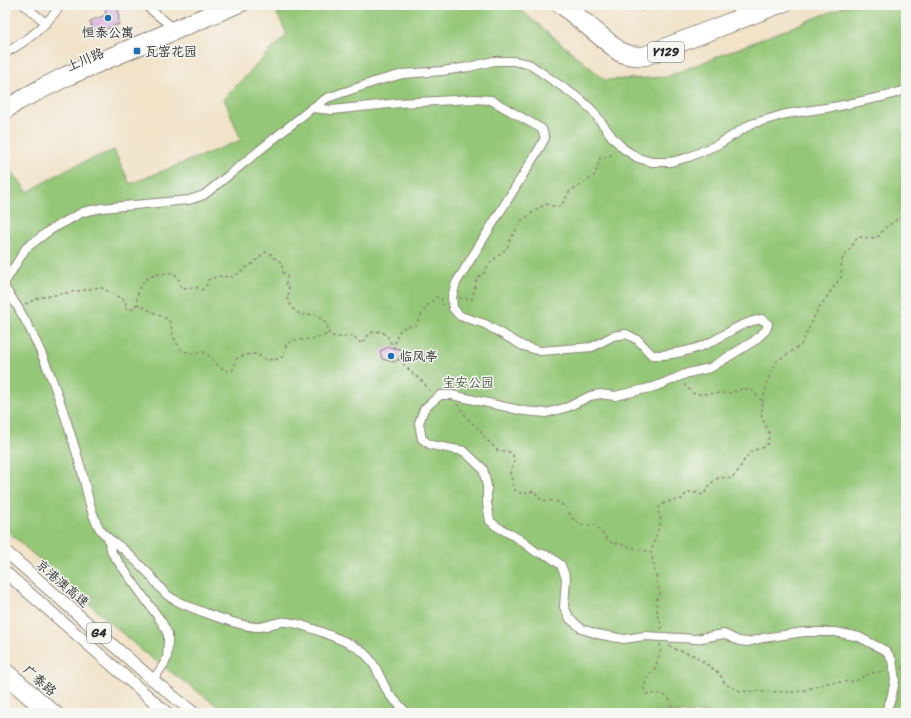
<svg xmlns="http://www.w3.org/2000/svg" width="911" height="718" viewBox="0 0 911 718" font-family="Sriracha,'LXGW WenKai TC',sans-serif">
  <rect width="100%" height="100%" fill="#f6f6f2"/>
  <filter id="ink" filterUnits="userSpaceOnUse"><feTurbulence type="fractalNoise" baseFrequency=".025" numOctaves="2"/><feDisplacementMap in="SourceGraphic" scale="8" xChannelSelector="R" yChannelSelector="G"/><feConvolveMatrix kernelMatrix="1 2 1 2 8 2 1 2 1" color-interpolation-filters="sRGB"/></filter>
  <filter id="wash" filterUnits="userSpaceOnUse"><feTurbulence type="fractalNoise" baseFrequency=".012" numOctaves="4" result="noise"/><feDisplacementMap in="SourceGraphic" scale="16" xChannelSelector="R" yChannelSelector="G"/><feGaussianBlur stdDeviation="0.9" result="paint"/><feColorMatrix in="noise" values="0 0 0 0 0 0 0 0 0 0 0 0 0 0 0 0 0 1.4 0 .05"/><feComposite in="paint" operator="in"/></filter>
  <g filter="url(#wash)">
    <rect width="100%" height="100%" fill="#f1e2c8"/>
    <!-- green -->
    <path fill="#94c777" stroke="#607951" d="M294 5H515L605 80 666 77 848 5H906V713H227L141 650 5 529V162L28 192 67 169 114 150 130 184 241 140 224 98 287 34 277 13Z"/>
    <g id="blocks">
      <!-- building -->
      <g fill="#d4a1da">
        <path d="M105 5H118L119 24 95 33 90 21 106 15Z"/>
        <path d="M389 347 400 349 401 353 399 359 394 362 382 359 380 351Z"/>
      </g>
    </g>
  </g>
  <g filter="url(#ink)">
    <use href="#blocks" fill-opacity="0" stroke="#8e867a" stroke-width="1"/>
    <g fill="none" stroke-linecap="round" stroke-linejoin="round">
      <!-- minor casing -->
      <g stroke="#8e867a" stroke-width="10">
        <g id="minor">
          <path d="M24 5 46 23"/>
          <path d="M145 5 176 30"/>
          <path d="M639 5 641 6 644 5"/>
          <path d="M5 53C29 40 44 27 61 5"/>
          <path d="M312 108 332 110 399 103 473 99 491 100 542 129 545 138 539 149 456 283 452 297 453 308 460 316 485 324 523 346 540 351 592 347 613 336 626 334 638 340 652 355C668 356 695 350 709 343 727 334 741 322 762 319L768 324 766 330 754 341 710 368 688 373 654 387 615 396 600 394 590 396 568 407 546 413 524 411 452 395H440L424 409 419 423 422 439 431 445 464 451 483 469 487 486V504L490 521 496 526 519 539 536 552 549 556 561 565 566 578 564 607 570 619 582 629 597 634 624 639 645 636 696 639 724 634 739 641 748 642 763 638 804 632H836L859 637 886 651 892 660 895 680 891 699 885 713"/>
          <path d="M5 282 26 248 50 230 83 212 102 208 189 200 204 195 312 108 327 98 377 81 403 74 442 71 469 67 494 61H513L529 64 580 99 592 110 613 138 624 149 638 158 652 162H671L689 157 719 144 751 124 786 114 839 106 886 96 906 90"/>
          <path d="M5 288C41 337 64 410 81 468 86 485 90 515 100 529 105 537 114 542 122 548 130 555 137 562 145 570 153 577 158 587 166 594 178 605 239 626 256 627 264 628 272 623 281 622 295 620 354 643 364 653 377 664 380 680 389 694 394 700 401 706 406 713"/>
          <path d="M108 538 112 553 161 621 168 634V641L167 658 164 664 153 680"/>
        </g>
      </g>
      <!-- major casing -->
      <g stroke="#8e867a" stroke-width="12">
        <g id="major">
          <path d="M556 5 618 56C627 60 635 61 646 60L788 5"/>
          <path d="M570 5 622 48C629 51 635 52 643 52L763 5"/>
          <path d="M5 105 41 84 65 72 223 5"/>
          <path d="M5 115 19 105 69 80 245 5"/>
          <path d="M5 667 58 713"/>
          <path d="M5 679 44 713"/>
        </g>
      </g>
      <!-- highway casing -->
      <g stroke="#8e867a" stroke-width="13">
        <g id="highway">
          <path d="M5 551 153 680 194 713"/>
          <path d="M5 572 167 713"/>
        </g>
      </g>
      <!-- path -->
      <g stroke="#8e867a" stroke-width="1.5" stroke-dasharray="3 3" stroke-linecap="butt">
        <path d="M459 298 472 299 477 278 484 273 489 264 507 248 509 242 521 221 536 210 546 204 557 207 563 203 570 191 586 182 595 175 600 158 609 157 614 151"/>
        <path d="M25 304 38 298 100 287 126 301 125 308 129 310 135 308C137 302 137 298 138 293 141 276 158 273 173 273L178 277 180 285 183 288 196 287 202 290 206 286 208 280 218 276 233 277 253 263 266 252 270 253 274 258C282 260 282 265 283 272L287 276 286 284 290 290 287 298 292 308 301 315 315 314 327 324 329 334C336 339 346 337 353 335L359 342 363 343 370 333 381 331 387 336 394 348C398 333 397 326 415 326L426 307 436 297 441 298 444 306"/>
        <path d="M137 304 169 320C175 341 177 358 203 352 215 358 220 374 233 370L236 359 245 355 256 354 267 360 278 359 284 356 286 345 294 340 313 339 329 334"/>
        <path d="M399 359 413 374 423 382 431 392"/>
        <path d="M763 402 768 379 777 361 801 345 818 309 841 277 842 260 858 237 874 238 879 236 885 228 899 218 906 216"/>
        <path d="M457 404 469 420 480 430 486 439 497 450 510 452 513 455 514 462 510 472 514 489 522 494 534 491 541 500 556 501 567 508 571 517 581 525H595L610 542 651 552"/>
        <path d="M661 629 662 626 658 618 656 600 660 594 651 552 661 521 658 510 659 507 666 502 682 499 687 492H692L703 495C712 483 714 474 731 479L738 471 746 457 752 451 764 447 768 443 769 433 761 415 763 402 752 390 742 389 731 393 694 394 685 385 686 382"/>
        <path d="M660 644 661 649 655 668 646 679 644 689 647 694C664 693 672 694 672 713"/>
        <path d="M669 646 672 648 695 656 720 674 725 684 740 691 794 692 805 690 827 683 856 681 869 673 886 671"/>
        <path d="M901 669 906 667"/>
      </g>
      <!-- minor -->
      <use href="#minor" stroke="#fff" stroke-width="8"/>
      <!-- major -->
      <use href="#major" stroke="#fff" stroke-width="10"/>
      <!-- highway -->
      <use href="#highway" stroke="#fff" stroke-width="11"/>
    </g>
  </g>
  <!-- markers -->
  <g fill="#1f6fb2" stroke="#f6f6f2" stroke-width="1.5">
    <circle cx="108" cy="18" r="4"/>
    <rect x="133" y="47" width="8" height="8" rx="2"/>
    <circle cx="391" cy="356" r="4"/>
  </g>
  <g text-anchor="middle" stroke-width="3" stroke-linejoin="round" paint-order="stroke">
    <!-- shield labels -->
    <g fill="#f6f6f2" stroke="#686867" stroke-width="1">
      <rect x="648" y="42" width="36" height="20" rx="3"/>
      <rect x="87" y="623" width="24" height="20" rx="3"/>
    </g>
    <g font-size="12" font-weight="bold" fill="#2b2b2b">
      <text x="666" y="56">Y129</text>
      <text x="99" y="637">G4</text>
    </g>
    <!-- poi labels -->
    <g font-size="13" fill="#2b2b2b" stroke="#f6f6f2" text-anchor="start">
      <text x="108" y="37" text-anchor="middle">恒泰公寓</text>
      <text x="145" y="56">瓦窑花园</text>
      <text x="399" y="361">临风亭</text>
    </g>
    <!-- street labels -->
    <g font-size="13" fill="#2b2b2b" stroke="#f6f6f2">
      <text transform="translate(85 59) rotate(-23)" y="5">上川路</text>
      <text transform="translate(63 583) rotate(41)" y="5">京港澳高速</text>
      <text transform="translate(40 680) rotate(41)" y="5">广泰路</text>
    </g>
    <!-- park labels -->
    <g font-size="13" fill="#4a5a42" stroke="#f6f6f2">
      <text x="468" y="387">宝安公园</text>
    </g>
  </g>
  <!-- margin -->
  <rect width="911" height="718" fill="none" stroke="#f6f6f2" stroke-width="20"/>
</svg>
